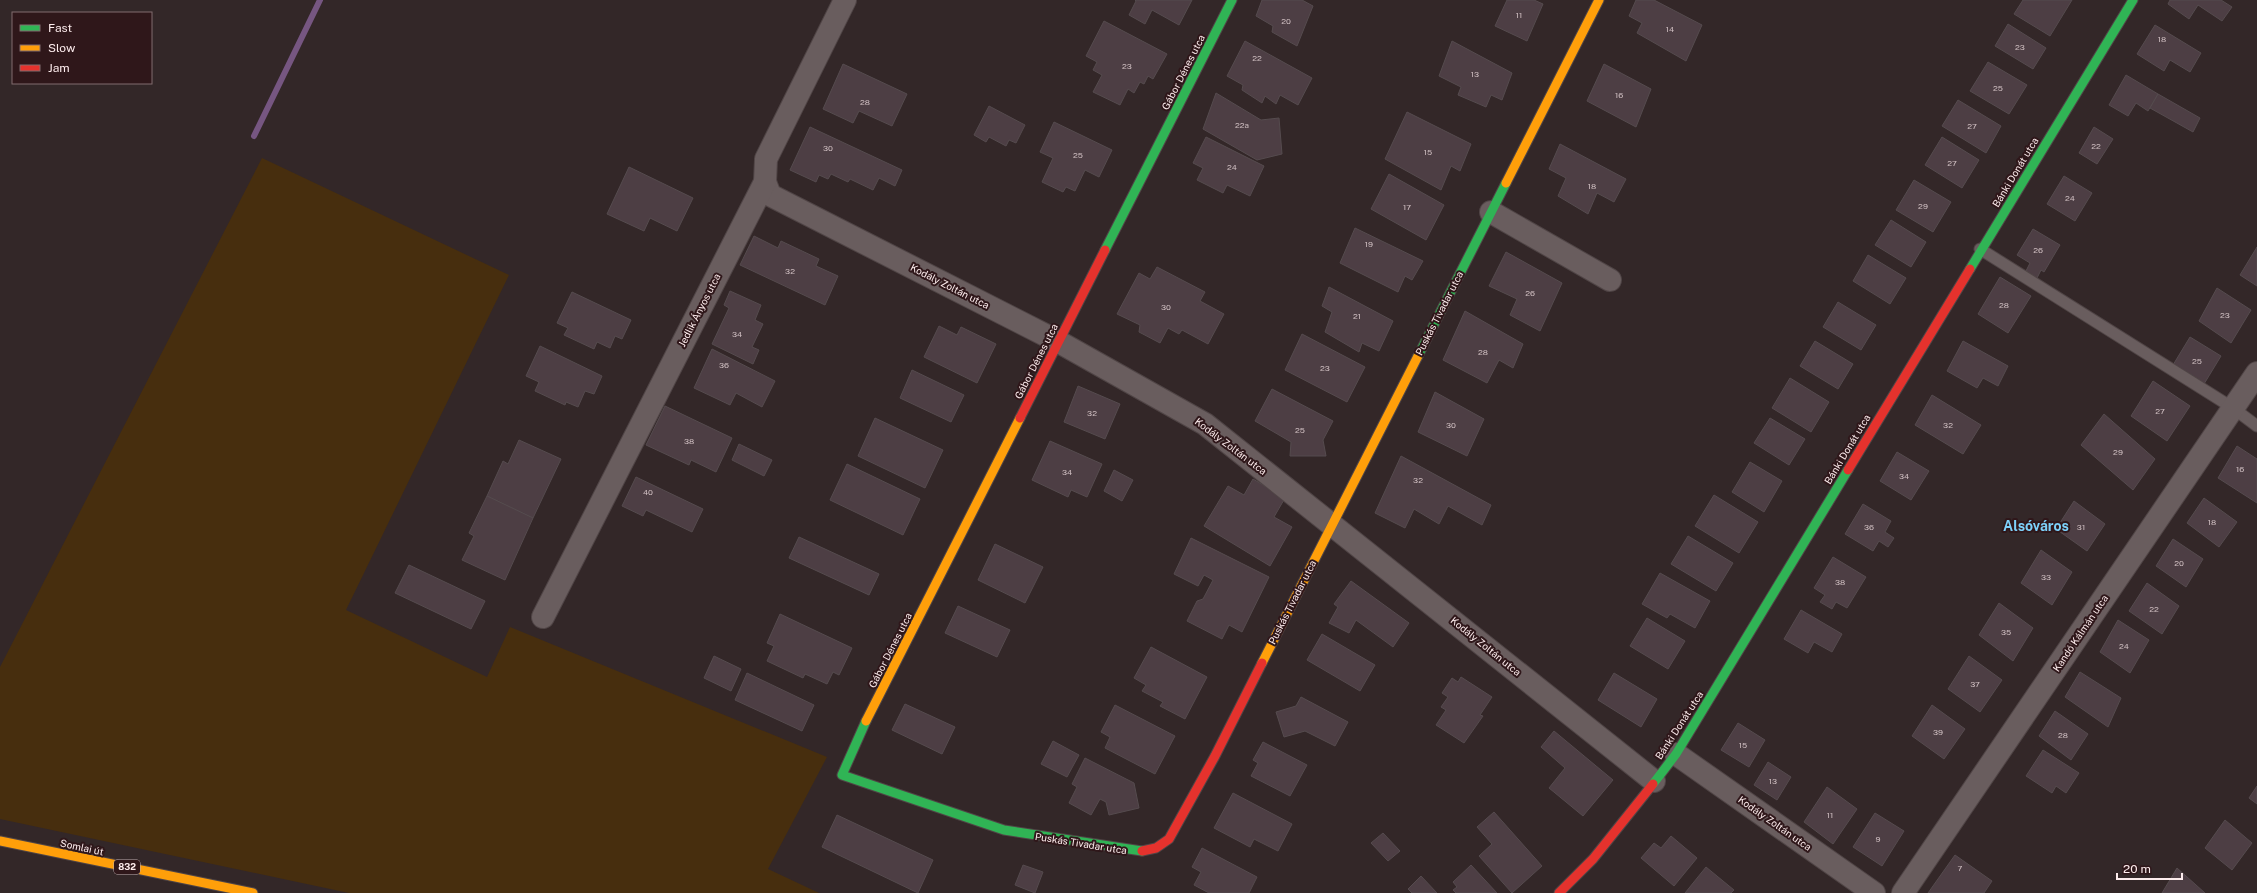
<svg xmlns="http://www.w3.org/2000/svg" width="2257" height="893" viewBox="0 0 2257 893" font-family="'Public Sans',sans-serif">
  <rect width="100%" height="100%" fill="#332728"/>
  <!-- green -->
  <path fill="#472e0e" d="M262 158 509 275 346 610 487 677 510 627 827 757 768 869 819 893H349L0 819V667Z"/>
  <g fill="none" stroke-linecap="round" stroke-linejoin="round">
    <!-- stream -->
    <path stroke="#765681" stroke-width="6" d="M254 136 320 0"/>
  </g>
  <!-- building -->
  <g fill="#4d3e44" stroke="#554b4e">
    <path d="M1135 0H1192L1179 25 1152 10 1145 24 1129 15 1136 1Z"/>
    <path d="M1262 0H1302L1313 6 1297 46 1272 32 1273 26 1256 16Z"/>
    <path d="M1507 0H1534L1543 4 1527 41 1495 26Z"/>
    <path d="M1636 0H1654L1702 25 1686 61 1637 33 1642 23 1629 16Z"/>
    <path d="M2023 0H2072L2050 36 2014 14Z"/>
    <path d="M2170 0H2221L2232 7 2222 21 2198 5 2189 19 2168 4Z"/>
    <path d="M1104 21 1167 54 1153 79 1148 76 1144 84 1140 82 1134 93 1128 89 1120 105 1093 92 1102 75 1093 70 1097 62 1086 56Z"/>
    <path d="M2008 24 2046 48 2033 69 1995 46Z"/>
    <path d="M2155 25 2201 53 2190 72 2170 60 2164 71 2137 54Z"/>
    <path d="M1245 41 1312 78 1298 105 1280 95 1276 104 1265 96 1262 103 1242 90 1243 85 1227 76Z"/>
    <path d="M1452 41 1512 73 1502 100 1491 95 1486 107 1458 95 1461 87 1439 76Z"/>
    <path d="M1988 62 2027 85 2009 114 1970 91Z"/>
    <path d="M843 64 907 94 892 126 859 111 853 123 823 109Z"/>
    <path d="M1604 64 1651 89 1636 127 1587 101Z"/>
    <path d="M2126 75 2158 94 2148 111 2136 103 2128 116 2109 105Z"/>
    <path d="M1216 93 1261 120 1279 118 1282 154 1257 160 1203 129Z"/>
    <path d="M2158 94 2200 118 2193 132 2150 108Z"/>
    <path d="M1958 100 2001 126 1986 153 1942 126Z"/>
    <path d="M989 106 1025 125 1016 143 1009 140 1006 146 989 137 986 142 974 135Z"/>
    <path d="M1407 112 1471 144 1460 171 1451 166 1441 190 1385 159Z"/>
    <path d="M1054 122 1112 150 1099 177 1085 170 1075 191 1066 187 1063 192 1042 182 1053 158 1040 152Z"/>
    <path d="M810 127 902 170 895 186 879 178 873 190 850 179 848 182 831 174 828 179 819 175 816 182 790 170Z"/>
    <path d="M2094 127 2113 139 2097 164 2079 153Z"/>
    <path d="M1206 137 1264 166 1250 196 1227 185 1223 193 1197 180 1203 168 1193 163Z"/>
    <path d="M1942 137 1979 160 1962 188 1925 165Z"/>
    <path d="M1560 144 1626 179 1614 202 1597 193 1588 214 1558 196 1566 178 1549 169Z"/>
    <path d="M629 167 693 198 677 231 650 218 644 231 607 214Z"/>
    <path d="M1389 174 1444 205 1426 240 1371 209Z"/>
    <path d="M2064 176 2092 193 2075 221 2047 204Z"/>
    <path d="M1914 180 1951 202 1933 232 1896 210Z"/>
    <path d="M1891 220 1926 242 1911 267 1875 245Z"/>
    <path d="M1355 228 1423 261 1412 280 1405 276 1398 292 1340 263Z"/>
    <path d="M2033 229 2060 245 2044 272 2041 270 2037 278 2026 271 2030 263 2017 255Z"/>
    <path d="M754 236 778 248 781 241 819 259 816 266 838 276 825 305 740 265Z"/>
    <path d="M2257 247V286L2240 275Z"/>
    <path d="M1506 252 1562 283 1540 331 1510 315 1517 299 1489 286Z"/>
    <path d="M1868 255 1906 278 1890 304 1853 281Z"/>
    <path d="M1157 267 1205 292 1200 301 1224 314 1208 344 1182 330 1179 334 1168 328 1160 343 1139 332 1140 325 1117 314 1139 273 1150 279Z"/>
    <path d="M2000 277 2031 296 2008 333 1978 314Z"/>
    <path d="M1329 287 1393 321 1379 351 1362 343 1359 352 1325 332 1332 312 1322 306Z"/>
    <path d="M2217 288 2251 310 2231 343 2199 321Z"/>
    <path d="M730 291 761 305 755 320 763 324 752 347 759 350 753 364 712 344 729 308 724 305Z"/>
    <path d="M572 292 631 320 622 339 615 336 610 348 597 342 594 349 564 335 568 328 557 323Z"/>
    <path d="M1838 302 1876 325 1861 350 1823 327Z"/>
    <path d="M1465 311 1523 344 1513 368 1499 360 1487 383 1443 360Z"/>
    <path d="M939 326 957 335 961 327 996 344 977 383 924 357Z"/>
    <path d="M1302 334 1365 367 1347 402 1285 370Z"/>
    <path d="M2190 337 2221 356 2204 384 2173 365Z"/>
    <path d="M1815 341 1853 364 1838 389 1800 366Z"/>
    <path d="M1963 341 2008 366 1998 386 1983 378 1977 388 1947 371Z"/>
    <path d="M540 346 602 376 594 394 585 391 578 407 566 402 565 405 535 391 539 382 526 376Z"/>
    <path d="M712 349 775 381 762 407 736 393 730 405 694 388Z"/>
    <path d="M912 370 964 395 951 422 900 398Z"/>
    <path d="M1790 378 1829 402 1811 432 1772 408Z"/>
    <path d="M2153 381 2190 406 2167 441 2131 416Z"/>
    <path d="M1078 386 1120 404 1105 439 1064 422Z"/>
    <path d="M1272 389 1333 421 1323 440 1326 456H1290L1291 442 1255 421Z"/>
    <path d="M1435 392 1484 419 1467 456 1418 432Z"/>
    <path d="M1932 395 1981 425 1963 454 1915 425Z"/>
    <path d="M665 406 732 438 716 472 691 460 689 465 646 445Z"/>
    <path d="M2104 414 2155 459 2133 490 2081 445Z"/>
    <path d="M875 418 943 450 925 488 858 456Z"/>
    <path d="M1770 418 1805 439 1789 465 1754 443Z"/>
    <path d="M519 440 561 459 533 518 487 496 503 461 508 464Z"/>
    <path d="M1050 441 1102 464 1087 497 1071 490 1068 497 1032 480Z"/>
    <path d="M739 444 772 460 764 476 732 460Z"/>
    <path d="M2237 446 2257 459V503L2218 478Z"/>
    <path d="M1897 452 1929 471 1911 500 1880 481Z"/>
    <path d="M1401 456 1491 505 1482 525 1448 506 1439 524 1414 509 1405 528 1375 513Z"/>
    <path d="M1750 462 1782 481 1764 512 1732 492Z"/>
    <path d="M847 464 920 499 903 535 830 500Z"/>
    <path d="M1114 470 1133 480 1122 501 1104 491Z"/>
    <path d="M636 477 703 509 692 532 646 510 643 516 622 506Z"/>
    <path d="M1253 479 1285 498 1274 517 1292 527 1270 566 1204 526 1228 486 1244 495Z"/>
    <path d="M1714 495 1758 522 1739 553 1695 526Z"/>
    <path d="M487 496 533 518 505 580 462 560 474 536 469 533Z"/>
    <path d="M2204 498 2237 522 2219 547 2187 523Z"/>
    <path d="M2074 501 2105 524 2087 551 2056 529Z"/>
    <path d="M1863 504 1891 521 1885 532 1894 538 1888 547 1879 541 1873 551 1845 534Z"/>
    <path d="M1688 536 1733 563 1716 591 1671 564Z"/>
    <path d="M799 537 879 574 869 595 789 558Z"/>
    <path d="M1191 538 1269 577 1242 632 1229 625 1222 639 1187 621 1197 601 1203 599 1213 580 1204 575 1198 586 1174 574Z"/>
    <path d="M2173 539 2203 559 2186 587 2156 566Z"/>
    <path d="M995 544 1043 567 1025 603 978 580Z"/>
    <path d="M2041 550 2072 572 2052 605 2021 583Z"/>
    <path d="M1833 557 1866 577 1847 608 1836 602 1832 609 1820 602 1825 595 1814 588Z"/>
    <path d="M409 565 485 601 471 629 395 593Z"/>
    <path d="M1660 573 1710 601 1695 628 1670 614 1667 618 1642 604Z"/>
    <path d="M1351 581 1409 623 1393 647 1356 620 1349 633 1329 623 1338 607 1334 604Z"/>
    <path d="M2147 583 2179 606 2162 634 2129 611Z"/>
    <path d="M1999 603 2033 628 2013 661 1979 635Z"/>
    <path d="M958 606 1010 630 997 657 945 633Z"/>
    <path d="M1801 610 1842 634 1832 652 1814 642 1808 653 1784 639Z"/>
    <path d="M780 614 852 648 839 675 833 672 827 684 805 674 803 678 767 661 774 646 767 643Z"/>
    <path d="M1647 618 1685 641 1668 669 1630 646Z"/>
    <path d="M2118 620 2149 640 2130 673 2100 652Z"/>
    <path d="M1322 634 1375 665 1360 691 1307 660Z"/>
    <path d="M1151 647 1207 677 1185 719 1160 706 1163 702 1142 691 1146 685 1134 678Z"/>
    <path d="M714 656 741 669 731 691 704 678Z"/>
    <path d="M1969 656 2002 680 1980 712 1948 689Z"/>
    <path d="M2080 672 2121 698 2108 727 2065 697Z"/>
    <path d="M747 673 814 705 802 731 735 700Z"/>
    <path d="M1614 673 1657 699 1641 727 1598 700Z"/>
    <path d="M1461 677 1492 697 1480 715 1483 716 1464 743 1436 725 1446 710 1441 707 1448 697 1442 693 1452 678 1458 682Z"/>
    <path d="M1301 697 1348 722 1335 746 1305 731 1284 737 1276 712 1296 706Z"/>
    <path d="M905 704 955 727 942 754 892 730Z"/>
    <path d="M1115 705 1175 736 1155 774 1105 748 1110 737 1101 732Z"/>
    <path d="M1932 705 1965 729 1944 759 1912 736Z"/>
    <path d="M2055 711 2088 734 2071 760 2039 736Z"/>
    <path d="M1738 723 1765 740 1749 767 1721 750Z"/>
    <path d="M1554 731 1613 780 1583 816 1549 788 1565 768 1541 747Z"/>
    <path d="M1053 741 1079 755 1067 777 1041 764Z"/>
    <path d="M1263 742 1307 765 1290 796 1251 776 1258 763 1253 760Z"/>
    <path d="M2043 750 2079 773 2066 793 2056 786 2052 793 2026 776Z"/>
    <path d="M1085 758 1134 783 1139 808 1109 815 1106 802 1100 799 1091 815 1069 803 1077 787 1072 784Z"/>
    <path d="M1768 762 1791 777 1777 800 1754 785Z"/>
    <path d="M2257 786V804L2249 798Z"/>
    <path d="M1827 787 1857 809 1833 844 1804 822Z"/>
    <path d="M1233 793 1292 824 1278 851 1254 839 1250 847 1214 828Z"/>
    <path d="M1494 812 1542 866 1512 893 1479 856 1492 844 1477 827Z"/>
    <path d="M1875 813 1904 831 1882 866 1853 847Z"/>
    <path d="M837 815 933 860 918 893 822 847Z"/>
    <path d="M2225 820 2252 843 2232 870 2205 848Z"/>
    <path d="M1383 833 1400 851 1388 861 1371 843Z"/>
    <path d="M1671 836 1697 858 1674 886 1641 858 1654 843 1661 848Z"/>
    <path d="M1202 848 1257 877 1249 893H1209L1194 885 1201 872 1192 867Z"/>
    <path d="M1955 855 1992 881 1984 893H1928Z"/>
    <path d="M1023 865 1043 872 1035 893 1015 885Z"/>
    <path d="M1471 865 1497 893H1456L1453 890 1457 887 1453 882Z"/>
    <path d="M1706 867 1734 890 1731 893H1685Z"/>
    <path d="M2177 868 2205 893H2162Z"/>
    <path d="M1421 876 1437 893H1412L1408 889Z"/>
  </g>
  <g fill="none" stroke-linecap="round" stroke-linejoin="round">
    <!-- lane casing -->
    <g stroke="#504546" stroke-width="13">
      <path id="lane" d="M1980 249 2233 408 2257 426"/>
    </g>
    <!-- street casing -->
    <g stroke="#504546" stroke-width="24">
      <g id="street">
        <path d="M765 182 770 195 1059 342 1205 424 1654 781"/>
        <path d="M1491 212 1610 280"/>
        <path d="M543 617 765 182 766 159 845 0"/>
        <path d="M1676 754 1874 893"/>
        <path d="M1903 893 2257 373"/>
      </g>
    </g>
    <!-- fast casing -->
    <g stroke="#504546" stroke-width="11">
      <g id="fast">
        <path d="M1105 250 1232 0"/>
        <path d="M1970 269 2133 0"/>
        <path d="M1418 356 1506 183"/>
        <path d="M866 721 842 775 1004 830 1142 851"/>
        <path d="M1653 784 1676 754 1848 470"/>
      </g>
    </g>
    <!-- slow casing -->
    <g stroke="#504546" stroke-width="11">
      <g id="slow">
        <path d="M1506 183 1599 0"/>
        <path d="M1262 663 1418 356"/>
        <path d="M866 721 1020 418"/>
        <path d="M0 841 253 893"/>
      </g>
    </g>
    <!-- jam casing -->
    <g stroke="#504546" stroke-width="11">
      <g id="jam">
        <path d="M1020 418 1105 250"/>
        <path d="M1848 470 1970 269"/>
        <path d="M1142 851 1156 848 1169 839 1215 756 1262 663"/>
        <path d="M1559 893 1593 859 1653 784"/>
      </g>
    </g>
    <!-- lane -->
    <use href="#lane" stroke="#695d5e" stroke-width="11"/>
    <!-- street -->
    <use href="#street" stroke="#695d5e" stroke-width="22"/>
    <!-- fast -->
    <use href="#fast" stroke="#30b455" stroke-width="9"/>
    <!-- slow -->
    <use href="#slow" stroke="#ff9f0a" stroke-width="9"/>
    <!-- jam -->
    <use href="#jam" stroke="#e5322d" stroke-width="9"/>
  </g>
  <g text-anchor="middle" stroke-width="4" stroke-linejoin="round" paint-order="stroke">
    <!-- number labels -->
    <g font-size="8" fill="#d1c0c3">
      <text x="1519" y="18">11</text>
      <text x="1286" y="24">20</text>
      <text x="1670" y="32">14</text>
      <text x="2162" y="42">18</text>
      <text x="2020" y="50">23</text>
      <text x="1257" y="61">22</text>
      <text x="1127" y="69">23</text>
      <text x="1475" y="77">13</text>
      <text x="1998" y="91">25</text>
      <text x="1619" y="98">16</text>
      <text x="865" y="105">28</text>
      <text x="1242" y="128">22a</text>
      <text x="1972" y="129">27</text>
      <text x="2096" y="149">22</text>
      <text x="828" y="151">30</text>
      <text x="1428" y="155">15</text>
      <text x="1078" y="158">25</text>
      <text x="1952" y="166">27</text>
      <text x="1232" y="170">24</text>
      <text x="1592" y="189">18</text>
      <text x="2070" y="201">24</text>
      <text x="1923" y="209">29</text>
      <text x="1407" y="210">17</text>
      <text x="1369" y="247">19</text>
      <text x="2038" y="253">26</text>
      <text x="790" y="274">32</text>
      <text x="1530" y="296">26</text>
      <text x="2004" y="308">28</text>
      <text x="1166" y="310">30</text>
      <text x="2225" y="318">23</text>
      <text x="1357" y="319">21</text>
      <text x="737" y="337">34</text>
      <text x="1483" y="355">28</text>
      <text x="2197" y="364">25</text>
      <text x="724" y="368">36</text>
      <text x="1325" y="371">23</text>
      <text x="2160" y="414">27</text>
      <text x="1092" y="416">32</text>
      <text x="1451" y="428">30</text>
      <text x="1948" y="428">32</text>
      <text x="1300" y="433">25</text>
      <text x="689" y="444">38</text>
      <text x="2118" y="455">29</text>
      <text x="2240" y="472">16</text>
      <text x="1067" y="475">34</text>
      <text x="1904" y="479">34</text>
      <text x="1418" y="483">32</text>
      <text x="648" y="495">40</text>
      <text x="2212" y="525">18</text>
      <text x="1869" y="530">36</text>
      <text x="2081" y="530">31</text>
      <text x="2179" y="566">20</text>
      <text x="2046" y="580">33</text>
      <text x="1840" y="585">38</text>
      <text x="2154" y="612">22</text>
      <text x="2006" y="635">35</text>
      <text x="2124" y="649">24</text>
      <text x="1975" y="687">37</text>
      <text x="1938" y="735">39</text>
      <text x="2063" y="738">28</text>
      <text x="1743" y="748">15</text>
      <text x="1773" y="784">13</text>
      <text x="1830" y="818">11</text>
      <text x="1878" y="842">9</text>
      <text x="1960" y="871">7</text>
    </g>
    <!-- shield labels -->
    <rect fill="#2f171a" stroke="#bfacae" stroke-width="1" x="114" y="860" width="26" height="14" rx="3"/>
    <g font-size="9" font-weight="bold" fill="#fdeced">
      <text x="127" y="870">832</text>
    </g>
    <!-- street labels -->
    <g font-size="10" fill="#fdeced" stroke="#2f171a">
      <text transform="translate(1183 72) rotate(-63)" y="4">Gábor Dénes utca</text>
      <text transform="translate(2015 172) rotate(-59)" y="4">Bánki Donát utca</text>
      <text transform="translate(950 286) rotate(27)" y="4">Kodály Zoltán utca</text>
      <text transform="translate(699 310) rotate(-63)" y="4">Jedlik Ányos utca</text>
      <text transform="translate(1439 313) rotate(-63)" y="4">Puskás Tivadar utca</text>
      <text transform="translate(1036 361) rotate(-63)" y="4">Gábor Dénes utca</text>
      <text transform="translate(1231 446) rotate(37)" y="4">Kodály Zoltán utca</text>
      <text transform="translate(1847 449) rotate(-59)" y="4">Bánki Donát utca</text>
      <text transform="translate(1292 602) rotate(-63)" y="4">Puskás Tivadar utca</text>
      <text transform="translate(2080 633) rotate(-56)" y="4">Kandó Kálmán utca</text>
      <text transform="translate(1486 646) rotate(39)" y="4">Kodály Zoltán utca</text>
      <text transform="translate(890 650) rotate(-63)" y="4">Gábor Dénes utca</text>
      <text transform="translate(1679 725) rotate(-57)" y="4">Bánki Donát utca</text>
      <text transform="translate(1775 823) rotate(35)" y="4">Kodály Zoltán utca</text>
      <text transform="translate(1081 843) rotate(9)" y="4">Puskás Tivadar utca</text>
      <text transform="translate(82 847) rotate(12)" y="4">Somlai út</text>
    </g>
    <!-- district labels -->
    <g font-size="14" font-weight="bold" fill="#7dd1fa" stroke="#2f171a">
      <text x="2036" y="531">Alsóváros</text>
    </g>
  </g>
  <!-- legend -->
  <rect x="12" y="12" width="140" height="72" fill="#2f171a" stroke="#816c6e"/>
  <rect x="20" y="25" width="20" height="6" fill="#30b455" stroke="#816c6e"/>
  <text x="48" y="32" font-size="12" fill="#fdeced">Fast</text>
  <rect x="20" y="45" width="20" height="6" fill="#ff9f0a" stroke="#816c6e"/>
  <text x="48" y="52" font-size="12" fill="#fdeced">Slow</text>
  <rect x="20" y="65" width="20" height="6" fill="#e5322d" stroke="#816c6e"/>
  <text x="48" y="72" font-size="12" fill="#fdeced">Jam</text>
  <!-- scale -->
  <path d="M2117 873v6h65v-6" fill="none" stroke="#fdeced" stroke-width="2"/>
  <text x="2123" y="873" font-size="12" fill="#fdeced" stroke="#2f171a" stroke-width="3" paint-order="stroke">20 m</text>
</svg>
